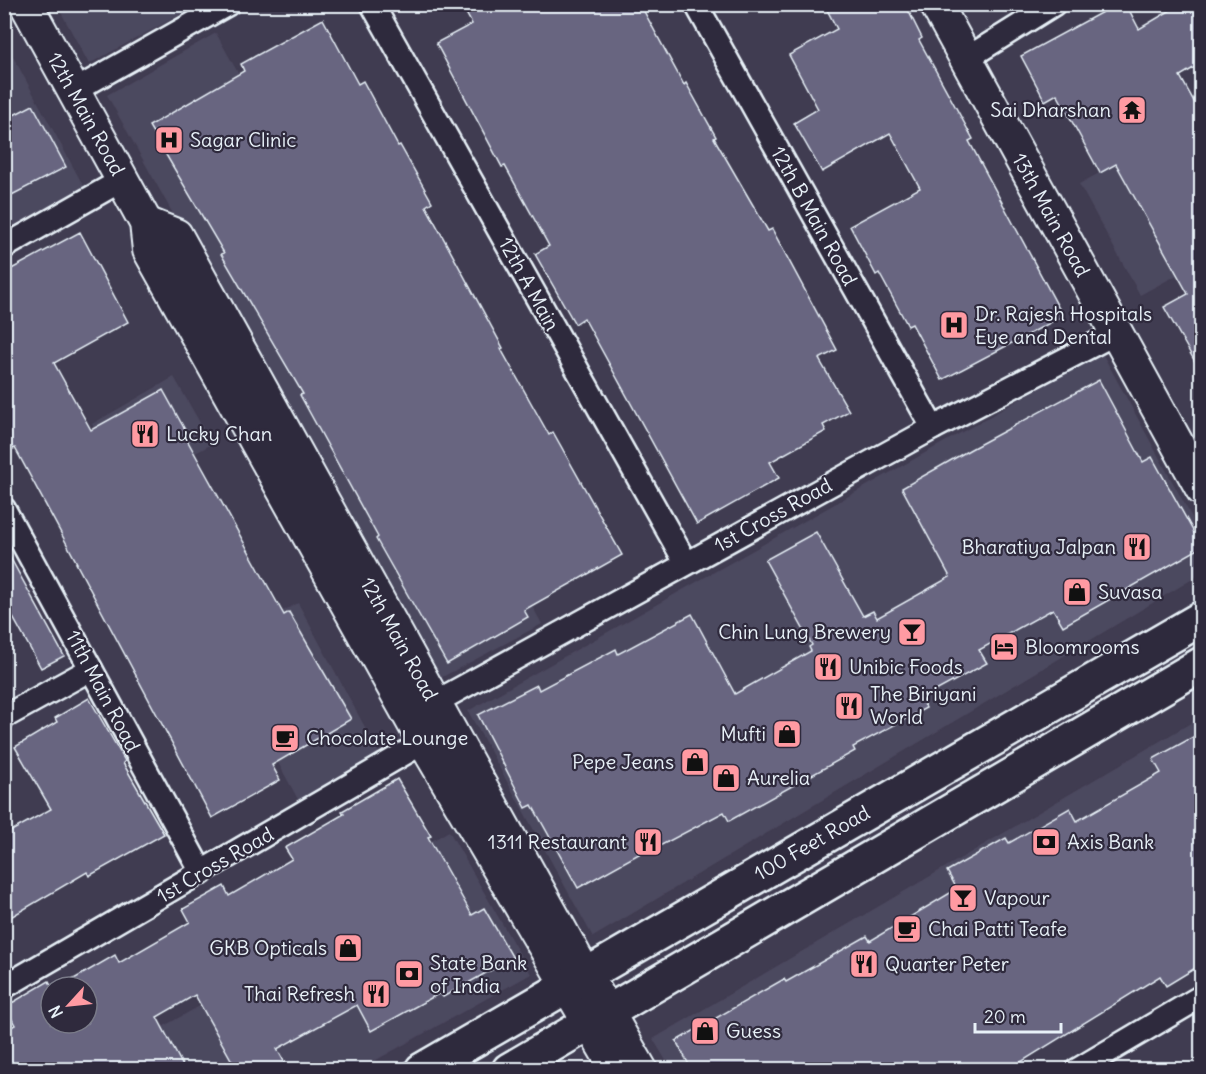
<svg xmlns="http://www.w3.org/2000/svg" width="1206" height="1074" viewBox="0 0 1206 1074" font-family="Delius,sans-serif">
  <rect width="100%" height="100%" fill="#403c51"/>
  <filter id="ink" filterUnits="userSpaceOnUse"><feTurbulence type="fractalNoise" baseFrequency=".0167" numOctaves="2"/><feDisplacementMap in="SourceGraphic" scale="12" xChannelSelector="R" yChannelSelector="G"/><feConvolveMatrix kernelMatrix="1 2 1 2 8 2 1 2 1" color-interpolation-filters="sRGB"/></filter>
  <g filter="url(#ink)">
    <!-- built -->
    <g fill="#4c485f">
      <path d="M57 5H179L183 13 89 64Z"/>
      <path d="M216 33 542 624 433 682 107 95Z"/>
      <path d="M4 40 84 187 5 230H4Z"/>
      <path d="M1201 118V262L1140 295 1079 184Z"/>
      <path d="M1102 353 1201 534V574L593 937 468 711Z"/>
      <path d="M174 377 212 444 128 490 92 424Z"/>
      <path d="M298 603 380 755 300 803 215 647Z"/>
      <path d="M1201 717V852L837 1069H671L653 1039Z"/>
      <path d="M449 831 531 974 360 1069 86 1070 276 963 264 938Z"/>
    </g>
    <!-- building -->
    <g fill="#686580" stroke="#e8f1f8" stroke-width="1.5">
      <path d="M461 4H640L684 85 686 83 716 137 714 138 768 231 772 229 837 350 819 359 849 411 823 425 826 431 770 462 779 478 697 524 584 318 575 324 535 254 549 246 505 166 502 167 436 43 472 24Z"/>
      <path d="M824 4H905L922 38 919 40 973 139 969 141 1063 316 942 380 912 324 908 326 879 273 876 275 850 226 920 188 890 133 822 172 794 123 818 109 789 55 837 29Z"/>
      <path d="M1117 4H1126L1139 29 1181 4H1202V63L1180 76 1202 116V374L1164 307 1188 294 1116 164 1100 173 1057 94 1045 101 1021 56Z"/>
      <path d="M323 19 358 84 363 81 398 146 400 145 432 202 426 206 503 348 501 349 549 435 553 432 622 555 524 610 528 617 447 664 376 539 378 537 300 395 303 394 221 254 224 253 149 126 244 71 241 64Z"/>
      <path d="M33 105 66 167 4 199V120Z"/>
      <path d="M80 232 128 322 54 363 91 430 163 390 189 437 186 438 284 615 289 612 351 719 272 765 280 780 212 818 76 563H77L15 448 13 449 4 433V273Z"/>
      <path d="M1099 380 1143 462 1152 457 1202 547 1063 626 1053 609 979 650 987 663 921 699 926 708 853 747 855 751 729 821 724 812 654 849 653 846 578 888 532 805 526 808 478 715 537 685 539 690 616 649 618 654 692 614 735 694 811 651 809 647 812 645 765 560 816 532 863 616 873 611 877 618 950 577 902 488 971 449Z"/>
      <path d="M4 546 64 656 41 668 4 601Z"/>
      <path d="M89 698 125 761 123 763 164 834 89 876 87 872 4 921V835L51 809 15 747 57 722 55 718Z"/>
      <path d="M1202 732V964L1166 986 1160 976 1008 1070H692L676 1041 784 979 786 982 867 936 870 941 957 889 947 871 1006 838 1009 843 1070 808 1077 821 1161 773 1153 759Z"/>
      <path d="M397 779 431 836 428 837 472 915 484 908 513 958 443 997 440 993 371 1031 357 1005 277 1049 289 1070H237L195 995 157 1017 185 1070H4V1031L15 1025 5 1007 49 981 52 987 51 1023H87V987H60L115 955 119 963 190 922 183 909 224 886 229 896 292 859 285 848 344 814 342 811Z"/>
    </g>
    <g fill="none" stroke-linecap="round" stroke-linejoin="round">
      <!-- street casing -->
      <g stroke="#e8f1f8" stroke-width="27">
        <g id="street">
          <path d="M372 4 686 563"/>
          <path d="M696 4 933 428"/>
          <path d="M966 59 1054 4"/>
          <path d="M74 91 228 4"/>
          <path d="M4 247 122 180"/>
          <path d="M4 509 202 873"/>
          <path d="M434 703 933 428 1116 333"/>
          <path d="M4 717 91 669"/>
          <path d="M4 987 424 742"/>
          <path d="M1077 1070 1202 996"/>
        </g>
      </g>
      <!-- secondary casing -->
      <g stroke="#e8f1f8" stroke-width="36">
        <g id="secondary">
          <path d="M26 4 146 223 149 250 424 742 617 1070"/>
          <path d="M936 4 1202 489"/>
          <path d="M146 223 176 235 575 956 641 1070"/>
        </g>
      </g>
      <!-- primary casing -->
      <g stroke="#e8f1f8" stroke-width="38">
        <g id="primary">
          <path d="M422 1070 1202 618"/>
          <path d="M509 1070 1202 664"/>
        </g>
      </g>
      <!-- street -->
      <use href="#street" stroke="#2f2a3d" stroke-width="22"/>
      <!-- secondary -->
      <use href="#secondary" stroke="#2f2a3d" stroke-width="32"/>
      <!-- primary -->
      <use href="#primary" stroke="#2f2a3d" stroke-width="33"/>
    </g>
  </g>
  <!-- icons -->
  <defs>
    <g id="temple-square" transform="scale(1.5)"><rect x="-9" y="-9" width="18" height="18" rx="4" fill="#ff9aa2" stroke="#2f2a3d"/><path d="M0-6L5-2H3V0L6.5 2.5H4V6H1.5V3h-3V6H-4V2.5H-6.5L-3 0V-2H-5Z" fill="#111"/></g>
    <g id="hospital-square" transform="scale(1.5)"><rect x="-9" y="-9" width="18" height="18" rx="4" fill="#ff9aa2" stroke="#2f2a3d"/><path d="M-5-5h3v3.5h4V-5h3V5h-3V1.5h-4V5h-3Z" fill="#111"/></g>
    <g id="restaurant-square" transform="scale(1.5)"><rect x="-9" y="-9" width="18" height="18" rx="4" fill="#ff9aa2" stroke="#2f2a3d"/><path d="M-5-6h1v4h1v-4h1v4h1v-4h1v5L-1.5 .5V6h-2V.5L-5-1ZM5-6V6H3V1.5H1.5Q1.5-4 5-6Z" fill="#111"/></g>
    <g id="shop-square" transform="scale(1.5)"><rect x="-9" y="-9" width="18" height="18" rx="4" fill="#ff9aa2" stroke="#2f2a3d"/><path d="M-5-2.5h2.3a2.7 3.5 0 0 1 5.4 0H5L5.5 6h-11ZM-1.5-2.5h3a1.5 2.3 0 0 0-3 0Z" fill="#111"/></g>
    <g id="bar-square" transform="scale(1.5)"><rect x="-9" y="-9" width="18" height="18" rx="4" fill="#ff9aa2" stroke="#2f2a3d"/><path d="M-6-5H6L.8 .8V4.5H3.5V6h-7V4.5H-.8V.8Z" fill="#111"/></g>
    <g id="hotel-square" transform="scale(1.5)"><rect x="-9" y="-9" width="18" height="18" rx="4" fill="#ff9aa2" stroke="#2f2a3d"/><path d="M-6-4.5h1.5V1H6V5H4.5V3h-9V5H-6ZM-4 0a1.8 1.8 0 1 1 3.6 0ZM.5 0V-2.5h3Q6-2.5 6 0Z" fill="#111"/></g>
    <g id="cafe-square" transform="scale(1.5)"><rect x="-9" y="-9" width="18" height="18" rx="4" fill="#ff9aa2" stroke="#2f2a3d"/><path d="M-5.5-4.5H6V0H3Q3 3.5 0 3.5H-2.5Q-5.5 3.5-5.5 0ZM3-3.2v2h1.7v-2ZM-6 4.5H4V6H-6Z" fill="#111"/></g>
    <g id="bank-square" transform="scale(1.5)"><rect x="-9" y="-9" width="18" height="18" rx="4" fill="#ff9aa2" stroke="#2f2a3d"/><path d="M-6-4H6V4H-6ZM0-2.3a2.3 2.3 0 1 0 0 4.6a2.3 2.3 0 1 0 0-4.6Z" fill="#111"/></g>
  </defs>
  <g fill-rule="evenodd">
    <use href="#temple-square" x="1132" y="110"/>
    <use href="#hospital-square" x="169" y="140"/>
    <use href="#hospital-square" x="954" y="325"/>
    <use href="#restaurant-square" x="145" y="434"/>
    <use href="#restaurant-square" x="1137" y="547"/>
    <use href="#shop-square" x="1077" y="592"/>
    <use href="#bar-square" x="912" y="632"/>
    <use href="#hotel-square" x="1004" y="647"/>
    <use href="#restaurant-square" x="828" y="667"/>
    <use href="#restaurant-square" x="849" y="706"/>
    <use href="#shop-square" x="787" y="734"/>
    <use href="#cafe-square" x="285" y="738"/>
    <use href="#shop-square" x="695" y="762"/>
    <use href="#shop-square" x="726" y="778"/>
    <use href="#restaurant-square" x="648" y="842"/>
    <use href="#bank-square" x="1046" y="842"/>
    <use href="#bar-square" x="963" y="898"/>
    <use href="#cafe-square" x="907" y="929"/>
    <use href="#shop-square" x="348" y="948"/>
    <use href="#restaurant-square" x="864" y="964"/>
    <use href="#bank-square" x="409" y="974"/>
    <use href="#restaurant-square" x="376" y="994"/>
    <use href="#shop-square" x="705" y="1031"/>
  </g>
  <g text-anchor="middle" stroke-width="4.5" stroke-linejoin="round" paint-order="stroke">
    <!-- poi labels -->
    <g font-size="20" fill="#e8f1f8" stroke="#2f2a3d" text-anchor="start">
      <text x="1111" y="117" text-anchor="end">Sai Dharshan</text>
      <text x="190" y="147">Sagar Clinic</text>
      <text x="975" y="321">Dr. Rajesh Hospitals<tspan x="975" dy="23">Eye and Dental</tspan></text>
      <text x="166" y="441">Lucky Chan</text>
      <text x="1116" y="554" text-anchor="end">Bharatiya Jalpan</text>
      <text x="1098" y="599">Suvasa</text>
      <text x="891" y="639" text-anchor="end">Chin Lung Brewery</text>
      <text x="1025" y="654">Bloomrooms</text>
      <text x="849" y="674">Unibic Foods</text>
      <text x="870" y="701">The Biriyani<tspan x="870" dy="23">World</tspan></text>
      <text x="766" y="741" text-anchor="end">Mufti</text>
      <text x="306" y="745">Chocolate Lounge</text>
      <text x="674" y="769" text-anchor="end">Pepe Jeans</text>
      <text x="747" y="785">Aurelia</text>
      <text x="627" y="849" text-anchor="end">1311 Restaurant</text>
      <text x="1067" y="849">Axis Bank</text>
      <text x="984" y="905">Vapour</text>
      <text x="928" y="936">Chai Patti Teafe</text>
      <text x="327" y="955" text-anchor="end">GKB Opticals</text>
      <text x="430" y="970">State Bank<tspan x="430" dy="23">of India</tspan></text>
      <text x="885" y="971">Quarter Peter</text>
      <text x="355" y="1001" text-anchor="end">Thai Refresh</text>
      <text x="726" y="1038">Guess</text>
    </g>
    <!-- street labels -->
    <g font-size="20" fill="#e8f1f8" stroke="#2f2a3d">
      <text transform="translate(86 114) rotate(61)" y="7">12th Main Road</text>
      <text transform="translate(1051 215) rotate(61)" y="7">13th Main Road</text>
      <text transform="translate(814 216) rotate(61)" y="7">12th B Main Road</text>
      <text transform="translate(529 284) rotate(61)" y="7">12th A Main</text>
      <text transform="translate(773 515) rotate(-29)" y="7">1st Cross Road</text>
      <text transform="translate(399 639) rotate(61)" y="7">12th Main Road</text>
      <text transform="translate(103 691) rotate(62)" y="7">11th Main Road</text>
      <text transform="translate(812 843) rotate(-30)" y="7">100 Feet Road</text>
      <text transform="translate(215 865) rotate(-30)" y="7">1st Cross Road</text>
    </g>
  </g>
  <!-- margin -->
  <rect width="1206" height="1074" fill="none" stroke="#2f2a3d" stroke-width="24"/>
  <rect x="12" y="12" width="1182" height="1050" fill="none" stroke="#e8f1f8" stroke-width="2" filter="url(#ink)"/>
  <!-- north arrow -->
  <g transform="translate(69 1005) rotate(243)"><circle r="28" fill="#2f2a3d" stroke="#797a88" stroke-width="1.5"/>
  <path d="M0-4.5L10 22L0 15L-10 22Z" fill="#ff9aa2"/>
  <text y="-9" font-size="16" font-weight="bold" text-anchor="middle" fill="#e8f1f8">N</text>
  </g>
  <!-- scale -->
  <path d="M975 1023v9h86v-9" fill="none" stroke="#e8f1f8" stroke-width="3"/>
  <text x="984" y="1023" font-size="18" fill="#e8f1f8" stroke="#2f2a3d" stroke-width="4.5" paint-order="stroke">20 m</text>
</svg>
